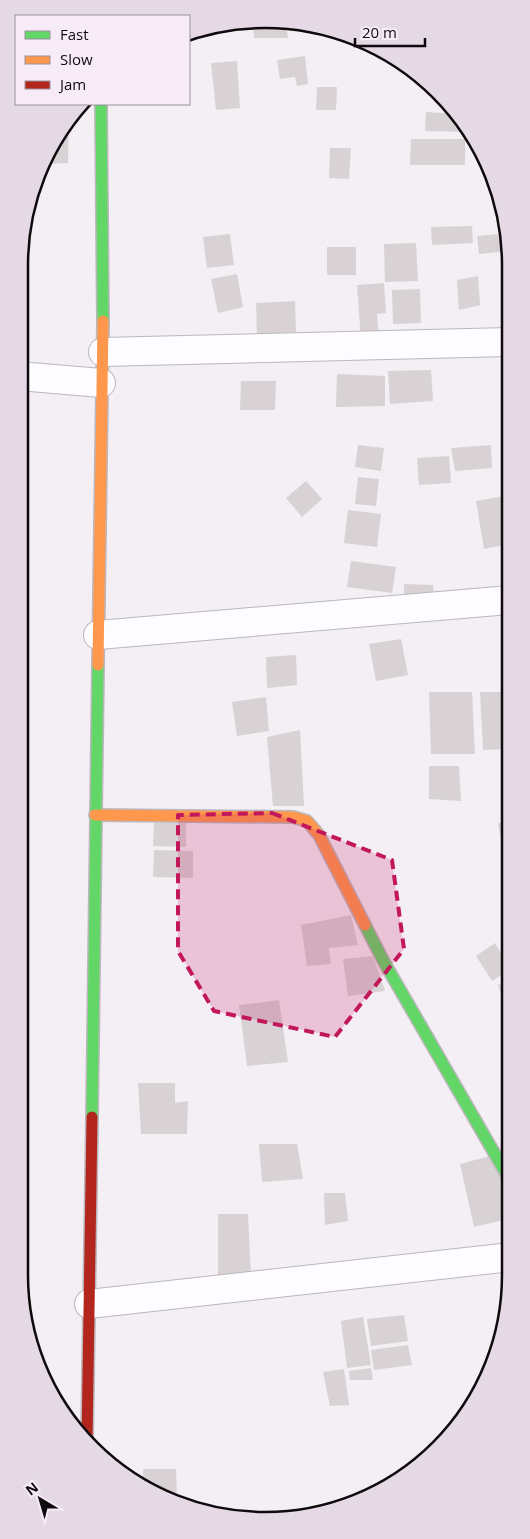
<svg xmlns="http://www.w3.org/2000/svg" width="530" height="1539" viewBox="0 0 530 1539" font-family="'Open Sans',sans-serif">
  <rect width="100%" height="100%" fill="#f4eef5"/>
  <!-- building -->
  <g fill="#d8d2d5">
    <path d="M253 22 286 24 288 38H254Z"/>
    <path d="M305 56 308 84 297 86 295 77 280 79 277 60Z"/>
    <path d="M237 61 240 108 216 110 211 63Z"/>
    <path d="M317 87H337L336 110H316Z"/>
    <path d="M426 112 458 114 470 132 425 131Z"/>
    <path d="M69 116 68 163 46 164Z"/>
    <path d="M411 139H465V165H410Z"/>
    <path d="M330 148H351L349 179 329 178Z"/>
    <path d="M472 226 473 243 432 245 431 227Z"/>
    <path d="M509 233V251L479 254 477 236Z"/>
    <path d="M230 234 234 265 207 268 203 237Z"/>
    <path d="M416 243 418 281 385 282 384 244Z"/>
    <rect x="327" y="247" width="29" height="28"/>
    <path d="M237 274 243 307 218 313 211 279Z"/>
    <path d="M478 276 480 305 459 310 457 280Z"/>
    <path d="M384 283 386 313 377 314 379 339 361 340 357 285Z"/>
    <path d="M420 289 421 323 393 324 392 290Z"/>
    <path d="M295 301 296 332 257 334 256 303Z"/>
    <path d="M431 370 433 401 390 404 388 371Z"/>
    <path d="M337 374 385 376V406L336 407Z"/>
    <path d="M241 381H276L275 410H240Z"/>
    <path d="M358 445 384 448 381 471 355 467Z"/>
    <path d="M491 445 492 468 455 471 451 448Z"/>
    <path d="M449 456 451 483 419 485 417 458Z"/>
    <path d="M358 477 379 479 376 506 355 504Z"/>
    <path d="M306 481 322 499 302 517 286 498Z"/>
    <path d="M510 495V544L484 549 476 501Z"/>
    <path d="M348 510 381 514 377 547 344 543Z"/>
    <path d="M351 561 396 567 392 593 347 587Z"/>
    <path d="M404 584 433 585 435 614 405 615Z"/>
    <path d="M401 639 408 675 376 681 369 644Z"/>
    <path d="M296 655 297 685 267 688 266 657Z"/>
    <path d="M429 692H472L475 754H431Z"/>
    <path d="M480 692H510V749L483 750Z"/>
    <path d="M266 697 269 731 237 736 232 702Z"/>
    <path d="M300 730 304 806H273L267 737Z"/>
    <path d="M429 766H459L461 801 429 799Z"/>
    <path d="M510 821V886H509L498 823Z"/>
    <path d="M154 823H186V847L153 846Z"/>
    <path d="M154 850 193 851V878L153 877Z"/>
    <path d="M351 915 358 945 329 948 331 964 307 966 301 925Z"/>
    <path d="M495 943 511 969 492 981 476 956Z"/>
    <path d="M373 956 385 991 348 996 343 959Z"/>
    <path d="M511 980V1018L498 985Z"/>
    <path d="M279 1000 288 1062 247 1066 239 1005Z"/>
    <path d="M138 1083H175V1103L188 1101 187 1134H141Z"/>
    <path d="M259 1144H297L303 1179 262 1182Z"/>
    <path d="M505 1152 511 1180V1218L474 1227 460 1164Z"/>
    <path d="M324 1193H345L348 1221 325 1225Z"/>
    <path d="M218 1214H248L251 1277 218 1281Z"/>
    <path d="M404 1315 408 1341 371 1346 367 1319Z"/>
    <path d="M363 1317 371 1365 347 1368 341 1321Z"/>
    <path d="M408 1345 412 1365 374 1370 371 1350Z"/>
    <path d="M371 1368 373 1380H350L349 1371Z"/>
    <path d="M344 1369 349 1405 330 1406 323 1372Z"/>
    <path d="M143 1469H176L177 1501 156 1495 143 1485Z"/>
  </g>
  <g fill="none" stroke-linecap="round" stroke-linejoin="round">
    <!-- street casing -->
    <g stroke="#bcb7bc" stroke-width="30">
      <g id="street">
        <path d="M103 352 509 342"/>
        <path d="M19 376 101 383"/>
        <path d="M98 635 510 600"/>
        <path d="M89 1304 511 1257"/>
      </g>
    </g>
    <!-- fast casing -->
    <g stroke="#bcb7bc" stroke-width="14">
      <g id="fast">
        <path d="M101 104 103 321"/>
        <path d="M365 925 384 962 511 1182"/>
        <path d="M92 1117 98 665"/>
      </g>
    </g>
    <!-- slow casing -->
    <g stroke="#bcb7bc" stroke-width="14">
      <g id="slow">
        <path d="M98 665 103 321"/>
        <path d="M95 815 293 817 307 821 319 835 365 925"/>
      </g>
    </g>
    <!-- jam casing -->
    <g stroke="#bcb7bc" stroke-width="14">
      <path id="jam" d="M87 1442 92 1117"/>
    </g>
    <!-- street -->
    <use href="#street" stroke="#fdfcfe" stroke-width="28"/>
    <!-- fast -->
    <use href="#fast" stroke="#63d668" stroke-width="11"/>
    <!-- slow -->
    <use href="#slow" stroke="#ff974d" stroke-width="11"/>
    <!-- jam -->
    <use href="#jam" stroke="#b3261e" stroke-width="11"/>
  </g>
  <!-- marked area -->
  <path fill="#c2185b" fill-opacity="0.2" stroke="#c2185b" stroke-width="4" stroke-dasharray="10 6" stroke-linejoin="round" d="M272 813 392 860 404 949 335 1037 214 1011 178 951V815Z"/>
  <!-- crop -->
  <path d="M0 0H530V1539H0ZM265 28H265A237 237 0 0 1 502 265V1275A237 237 0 0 1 265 1512H265A237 237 0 0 1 28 1275V265A237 237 0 0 1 265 28Z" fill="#e4d9e5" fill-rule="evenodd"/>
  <path fill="none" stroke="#0e0a0e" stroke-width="2.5" d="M265 28H265A237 237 0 0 1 502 265V1275A237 237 0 0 1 265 1512H265A237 237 0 0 1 28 1275V265A237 237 0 0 1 265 28Z"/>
  <!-- legend -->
  <rect x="15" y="15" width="175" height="90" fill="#f7ebf8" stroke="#9a919a"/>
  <rect x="25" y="31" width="25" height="8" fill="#63d668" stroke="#9a919a"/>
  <text x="60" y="40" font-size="15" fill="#0e0a0e">Fast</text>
  <rect x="25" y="56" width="25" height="8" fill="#ff974d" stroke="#9a919a"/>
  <text x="60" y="65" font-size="15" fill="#0e0a0e">Slow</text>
  <rect x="25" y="81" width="25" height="8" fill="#b3261e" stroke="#9a919a"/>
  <text x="60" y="90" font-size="15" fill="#0e0a0e">Jam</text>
  <!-- north arrow -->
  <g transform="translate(40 1499) rotate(322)" stroke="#f7ebf8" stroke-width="4" paint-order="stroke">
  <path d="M0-4L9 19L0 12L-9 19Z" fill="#0e0a0e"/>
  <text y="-8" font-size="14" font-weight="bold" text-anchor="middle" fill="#0e0a0e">N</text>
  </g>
  <!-- scale -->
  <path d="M355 38v8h70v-8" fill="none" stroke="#0e0a0e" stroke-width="2.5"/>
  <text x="362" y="38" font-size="15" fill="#0e0a0e" stroke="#f7ebf8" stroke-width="4" paint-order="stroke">20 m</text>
</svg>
